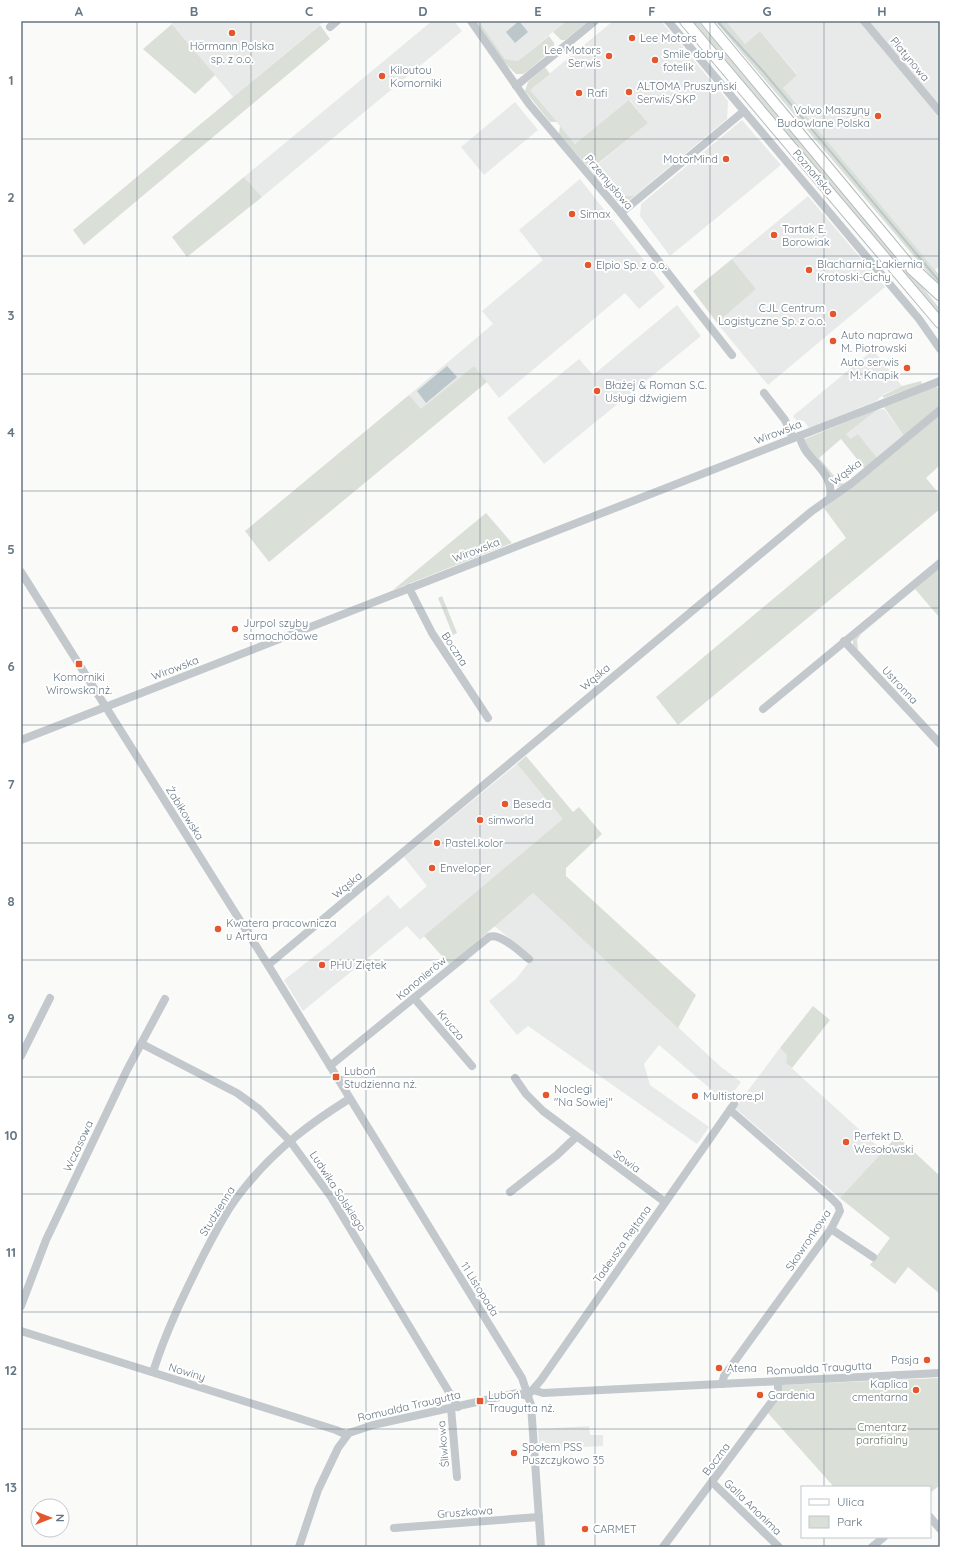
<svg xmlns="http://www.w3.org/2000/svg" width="961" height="1568" viewBox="0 0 961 1568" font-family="Quicksand,sans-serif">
  <rect width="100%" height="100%" fill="#fafaf8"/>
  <!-- built -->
  <g fill="#e8e9e9">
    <path d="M170 21H324L233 97Z"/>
    <path d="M432 21H454L462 31 262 197 244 177Z"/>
    <path d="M479 21H566L518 61 505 59Z"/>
    <path d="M613 21H661L728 101 727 119 634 196H620L596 166 648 123 630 100 575 144 530 90Z"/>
    <path d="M726 21H855L857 23 860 21H940V266L935 270 783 88 797 74 760 31 745 44Z"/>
    <path d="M515 102 538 130 484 175 461 147Z"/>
    <path d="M742 120 781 165 670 256 640 216 641 204Z"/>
    <path d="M580 179 665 287 639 309 625 293 499 398 474 366 421 410 409 395 493 324 482 311 543 260 519 230Z"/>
    <path d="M808 196 885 287 768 385 717 323 756 289 732 259Z"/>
    <path d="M677 305 701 336 544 464 507 418 579 359 593 375Z"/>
    <path d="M873 350 902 386 884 394 876 401 809 428 804 421 796 420 793 416Z"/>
    <path d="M884 409 904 436 878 459 858 434 850 440 846 434 876 410Z"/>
    <path d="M517 764 564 819 420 940 407 926 303 1011 284 980 330 944 388 895 400 909 427 886 404 857Z"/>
    <path d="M533 893 721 1067 741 1082 726 1102 659 1045 644 1064 650 1085 709 1127 697 1144 528 1026 517 1035 489 1001 516 979 533 957 494 926Z"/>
    <path d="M780 1048 787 1055 786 1063 883 1151 840 1198 735 1108Z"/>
    <path d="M589 1426 590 1435H603V1446L562 1448V1451L540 1452 538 1429Z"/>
  </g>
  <!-- green -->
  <g fill="#dadfd7">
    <path d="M476 21H479L505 59 518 61 549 36 554 43V48L528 71 523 74H516L504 62Z"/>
    <path d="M566 21H589L565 40H561L553 32Z"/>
    <path d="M690 21H698L734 63 750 79 894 251 940 309V318Z"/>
    <path d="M715 21H726L745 44 760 31 797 75 783 88 940 276V287Z"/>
    <path d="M172 24 215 75 195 94 143 49Z"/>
    <path d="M320 25 330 39 84 245 73 230Z"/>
    <path d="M545 67 550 74 530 90 557 122H550L525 91 528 82Z"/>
    <path d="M629 100 648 123 596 165 604 176 597 177 559 134 560 126 575 144Z"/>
    <path d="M683 157 627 202 619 203 607 189 609 182 620 196H634Z"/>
    <path d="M244 177 262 197 187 257 172 237Z"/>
    <path d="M732 259 756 289 717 323 693 291Z"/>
    <path d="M474 366 487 382 269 562 245 531 409 395 421 409Z"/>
    <path d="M921 381 922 384 884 398 882 396 902 386Z"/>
    <path d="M936 386 940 391V407L904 436 884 407Z"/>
    <path d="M878 409 846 434 850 439 858 434 878 459 865 469 841 439 819 458 840 483 848 484 838 487 806 446 805 439Z"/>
    <path d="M940 413V465L926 478 940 495V509L678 725 656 697 846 538 824 508Z"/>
    <path d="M486 513 512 543 393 590Z"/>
    <path d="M940 565V618L915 589 861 634 857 640 858 650 940 738V741L853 645V640Z"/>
    <path d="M442 596 457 633 453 635 438 598Z"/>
    <path d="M526 756 573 812 579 807 602 834 566 868V876L696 995 678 1028 533 893 450 965 424 936 563 819 517 764Z"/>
    <path d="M813 1006 830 1020 792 1068 786 1063 787 1055 780 1048Z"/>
    <path d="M897 1136 940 1176V1294L908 1267 895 1284 892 1282 897 1274 892 1282 870 1265 890 1238 840 1198Z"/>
    <path d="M940 1378V1485L930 1493V1487H834L768 1413 783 1392 780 1385Z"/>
  </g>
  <!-- water -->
  <g fill="#bbc7cb">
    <path d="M519 21 528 32 515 43 506 32Z"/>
    <path d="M447 366 457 377 426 403 417 391Z"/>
  </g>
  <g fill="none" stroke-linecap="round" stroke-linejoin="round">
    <!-- stream -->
    <path stroke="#bbc7cb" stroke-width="2" d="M717 21 762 70 940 282"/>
    <!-- major casing -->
    <g stroke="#b5babe" stroke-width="12">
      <g id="major">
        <path d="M685 21 940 323"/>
        <path d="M706 21 916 273"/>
      </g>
    </g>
    <!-- highway casing -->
    <g stroke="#b4b9bd" stroke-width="14">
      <path id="highway" d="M912 268 940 294"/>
    </g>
    <!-- minor -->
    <g stroke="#c3c8cc" stroke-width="8">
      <path d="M471 21 529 104 621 213 732 355"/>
      <path d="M668 21 744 111"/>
      <path d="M864 21 940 112"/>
      <path d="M330 27 337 21"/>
      <path d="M516 86 595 21"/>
      <path d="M621 213 744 111 919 319 940 349"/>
      <path d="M764 393 785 420 793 438"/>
      <path d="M799 436C801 441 803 447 806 451 817 466 834 478 830 498"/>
      <path d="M21 572 268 965 522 1378 531 1405 541 1547"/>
      <path d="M409 588 432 633 488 718"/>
      <path d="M844 641 940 744"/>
      <path d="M763 709 940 563"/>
      <path d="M21 740 940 381"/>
      <path d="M268 965 812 511 852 483 940 410"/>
      <path d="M414 998 472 1066"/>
      <path d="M142 1044 237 1093 259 1109 290 1141 331 1197 458 1407"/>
      <path d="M21 1056 50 998"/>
      <path d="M330 1066 489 937C500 932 520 952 529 959"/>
      <path d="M515 1078 526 1094 543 1111 665 1202"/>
      <path d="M510 1192 557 1155 576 1137"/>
      <path d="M831 1229 873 1257"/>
      <path d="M21 1306 46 1240 127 1070 165 999"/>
      <path d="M21 1331 336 1430 347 1435"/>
      <path d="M153 1372C166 1331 184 1294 203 1256 216 1231 228 1207 246 1186 276 1149 309 1124 349 1099"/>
      <path d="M722 1384 724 1376 831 1229 840 1211 838 1205 831 1198 730 1110"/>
      <path d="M533 1390 543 1393 940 1373"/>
      <path d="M529 1394 541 1380 734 1104"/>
      <path d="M451 1408 457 1477"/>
      <path d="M712 1482 779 1547"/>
      <path d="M930 1517 940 1529"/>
      <path d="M394 1528 539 1517"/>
      <path d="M299 1547 318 1490 338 1448 349 1433 373 1425 517 1393 527 1396"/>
      <path d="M663 1547 776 1396 778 1393V1381"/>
      <path d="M872 1547 884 1537"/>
    </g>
    <!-- major -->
    <use href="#major" stroke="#fff" stroke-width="10"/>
    <!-- highway -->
    <use href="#highway" stroke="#fff" stroke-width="12"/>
  </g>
  <!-- grid -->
  <path fill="none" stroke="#657683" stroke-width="1" stroke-opacity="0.55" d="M137 21V1547M251 21V1547M366 21V1547M480 21V1547M595 21V1547M710 21V1547M824 21V1487M21 139H940M21 256H940M21 374H940M21 491H940M21 608H940M21 725H940M21 843H940M21 960H940M21 1077H940M21 1194H940M21 1312H940M21 1429H940M824 1537V1547"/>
  <!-- markers -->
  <g fill="#e4572e" stroke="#fff" stroke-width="1.5">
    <circle cx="232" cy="33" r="4"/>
    <circle cx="632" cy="38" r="4"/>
    <circle cx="609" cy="56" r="4"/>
    <circle cx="655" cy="60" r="4"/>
    <circle cx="382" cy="76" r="4"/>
    <circle cx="629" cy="92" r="4"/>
    <circle cx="579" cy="93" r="4"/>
    <circle cx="878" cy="116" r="4"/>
    <circle cx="726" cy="159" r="4"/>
    <circle cx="572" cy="214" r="4"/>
    <circle cx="774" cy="235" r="4"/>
    <circle cx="588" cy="265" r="4"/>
    <circle cx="809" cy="270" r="4"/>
    <circle cx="833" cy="314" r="4"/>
    <circle cx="833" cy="341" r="4"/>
    <circle cx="907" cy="368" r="4"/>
    <circle cx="597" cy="391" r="4"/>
    <circle cx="235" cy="629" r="4"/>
    <rect x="75" y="660" width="8" height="8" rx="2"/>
    <circle cx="505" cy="804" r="4"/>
    <circle cx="480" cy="820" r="4"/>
    <circle cx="437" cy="843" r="4"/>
    <circle cx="432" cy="868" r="4"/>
    <circle cx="218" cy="929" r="4"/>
    <circle cx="322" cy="965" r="4"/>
    <rect x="332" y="1073" width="8" height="8" rx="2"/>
    <circle cx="546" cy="1095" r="4"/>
    <circle cx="695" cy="1096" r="4"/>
    <circle cx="846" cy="1142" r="4"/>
    <circle cx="927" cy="1360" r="4"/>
    <circle cx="719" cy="1368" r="4"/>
    <circle cx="916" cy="1390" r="4"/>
    <circle cx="760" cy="1395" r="4"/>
    <rect x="476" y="1397" width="8" height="8" rx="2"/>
    <circle cx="514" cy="1453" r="4"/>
    <circle cx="585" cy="1529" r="4"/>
  </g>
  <g text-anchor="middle" stroke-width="4" stroke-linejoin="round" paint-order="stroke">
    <!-- poi labels -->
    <g font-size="11" fill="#657683" stroke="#fff" text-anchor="start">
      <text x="640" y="42">Lee Motors</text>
      <text x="232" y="50" text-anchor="middle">Hörmann Polska<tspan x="232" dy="13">sp. z o.o.</tspan></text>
      <text x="601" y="54" text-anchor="end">Lee Motors<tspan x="601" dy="13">Serwis</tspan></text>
      <text x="663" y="58">Smile dobry<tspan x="663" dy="13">fotelik</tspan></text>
      <text x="390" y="74">Kiloutou<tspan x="390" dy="13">Komorniki</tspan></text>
      <text x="637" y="90">ALTOMA Pruszyński<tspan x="637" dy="13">Serwis/SKP</tspan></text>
      <text x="587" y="97">Rafi</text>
      <text x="870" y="114" text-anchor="end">Volvo Maszyny<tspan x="870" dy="13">Budowlane Polska</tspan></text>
      <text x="718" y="163" text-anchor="end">MotorMind</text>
      <text x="580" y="218">Simax</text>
      <text x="782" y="233">Tartak E.<tspan x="782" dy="13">Borowiak</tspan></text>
      <text x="817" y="268">Blacharnia-Lakiernia<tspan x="817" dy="13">Krotoski-Cichy</tspan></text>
      <text x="596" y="269">Elpio Sp. z o.o.</text>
      <text x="825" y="312" text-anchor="end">CJL Centrum<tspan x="825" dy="13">Logistyczne Sp. z o.o.</tspan></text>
      <text x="841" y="339">Auto naprawa<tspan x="841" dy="13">M. Piotrowski</tspan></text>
      <text x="899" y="366" text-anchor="end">Auto serwis<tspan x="899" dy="13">M. Knapik</tspan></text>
      <text x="605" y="389">Błażej &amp; Roman S.C.<tspan x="605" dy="13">Usługi dźwigiem</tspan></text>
      <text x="243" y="627">Jurpol szyby<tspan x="243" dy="13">samochodowe</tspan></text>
      <text x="79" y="681" text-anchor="middle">Komorniki<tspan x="79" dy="13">Wirowska nż.</tspan></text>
      <text x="513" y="808">Beseda</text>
      <text x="488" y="824">simworld</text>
      <text x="445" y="847">Pastel.kolor</text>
      <text x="440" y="872">Enveloper</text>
      <text x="226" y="927">Kwatera pracownicza<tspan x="226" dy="13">u Artura</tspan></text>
      <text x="330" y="969">PHU Ziętek</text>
      <text x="344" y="1075">Luboń<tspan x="344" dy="13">Studzienna nż.</tspan></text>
      <text x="554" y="1093">Noclegi<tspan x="554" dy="13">"Na Sowiej"</tspan></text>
      <text x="703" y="1100">Multistore.pl</text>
      <text x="854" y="1140">Perfekt D.<tspan x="854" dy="13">Wesołowski</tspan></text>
      <text x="919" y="1364" text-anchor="end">Pasja</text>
      <text x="727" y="1372">Atena</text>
      <text x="908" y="1388" text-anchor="end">Kaplica<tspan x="908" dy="13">cmentarna</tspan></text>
      <text x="488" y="1399">Luboń<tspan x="488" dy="13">Traugutta nż.</tspan></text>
      <text x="768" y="1399">Gardenia</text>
      <text x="522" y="1451">Społem PSS<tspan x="522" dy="13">Puszczykowo 35</tspan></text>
      <text x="593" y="1533">CARMET</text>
    </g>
    <!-- street labels -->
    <g font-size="11" fill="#657683" stroke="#fff">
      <text transform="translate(910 59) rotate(50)" y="4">Platynowa</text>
      <text transform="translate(813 172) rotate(50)" y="4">Poznańska</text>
      <text transform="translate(609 182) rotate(50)" y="4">Przemysłowa</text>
      <text transform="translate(778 432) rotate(-21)" y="4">Wirowska</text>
      <text transform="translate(846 472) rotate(-37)" y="4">Wąska</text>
      <text transform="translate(476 550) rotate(-21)" y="4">Wirowska</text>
      <text transform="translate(455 649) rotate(57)" y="4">Boczna</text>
      <text transform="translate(175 668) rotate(-21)" y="4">Wirowska</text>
      <text transform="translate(595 677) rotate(-40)" y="4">Wąska</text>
      <text transform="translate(900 685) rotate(47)" y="4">Ustronna</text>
      <text transform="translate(185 813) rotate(58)" y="4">Żabikowska</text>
      <text transform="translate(347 885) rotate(-40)" y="4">Wąska</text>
      <text transform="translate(421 978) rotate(-40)" y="4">Kanonierów</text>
      <text transform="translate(451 1025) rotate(50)" y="4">Krucza</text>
      <text transform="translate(78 1146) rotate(-65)" y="4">Wczasowa</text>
      <text transform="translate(627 1161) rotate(36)" y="4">Sowia</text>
      <text transform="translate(338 1191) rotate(57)" y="4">Ludwika Solskiego</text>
      <text transform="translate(217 1211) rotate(-58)" y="4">Studzienna</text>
      <text transform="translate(808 1240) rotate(-56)" y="4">Skowronkowa</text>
      <text transform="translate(622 1244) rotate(-55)" y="4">Tadeusza Rejtana</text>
      <text transform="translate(480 1289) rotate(58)" y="4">11 Listopada</text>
      <text transform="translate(819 1368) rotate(-3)" y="4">Romualda Traugutta</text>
      <text transform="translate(187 1372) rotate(17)" y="4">Nowiny</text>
      <text transform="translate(409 1406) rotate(-13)" y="4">Romualda Traugutta</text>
      <text transform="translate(443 1444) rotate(-95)" y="4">Śliwkowa</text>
      <text transform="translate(716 1459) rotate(-53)" y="4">Boczna</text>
      <text transform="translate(753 1507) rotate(44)" y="4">Galla Anonima</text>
      <text transform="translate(465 1512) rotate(-4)" y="4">Gruszkowa</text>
    </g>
    <!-- park labels -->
    <g font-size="11" fill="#687a64" stroke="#fff">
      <text x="882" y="1431">Cmentarz<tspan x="882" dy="13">parafialny</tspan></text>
    </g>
  </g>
  <!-- border -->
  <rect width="961" height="1568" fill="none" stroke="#ffffff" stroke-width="44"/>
  <!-- legend -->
  <rect x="801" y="1486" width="130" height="52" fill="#ffffff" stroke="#c1c8cd"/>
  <rect x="809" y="1499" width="20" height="6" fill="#ffffff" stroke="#c1c8cd"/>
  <text x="837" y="1506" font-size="12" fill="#657683">Ulica</text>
  <rect x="809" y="1516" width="20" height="12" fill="#dadfd7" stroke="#c1c8cd"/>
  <text x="837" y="1526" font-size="12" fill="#657683">Park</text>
  <!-- north arrow -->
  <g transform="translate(50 1518) rotate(90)"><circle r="19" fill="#ffffff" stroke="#c1c8cd"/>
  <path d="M0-3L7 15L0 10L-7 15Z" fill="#e4572e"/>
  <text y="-6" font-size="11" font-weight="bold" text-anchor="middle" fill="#657683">N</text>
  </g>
  <rect x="22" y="22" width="917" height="1524" fill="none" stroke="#657683" stroke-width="1.5"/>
  <g font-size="13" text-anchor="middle" font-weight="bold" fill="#657683">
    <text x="79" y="16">A</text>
    <text x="194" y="16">B</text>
    <text x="309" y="16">C</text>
    <text x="423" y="16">D</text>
    <text x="538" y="16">E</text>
    <text x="652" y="16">F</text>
    <text x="767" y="16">G</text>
    <text x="882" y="16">H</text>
    <text x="11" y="85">1</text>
    <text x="11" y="202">2</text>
    <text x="11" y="320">3</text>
    <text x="11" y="437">4</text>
    <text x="11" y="554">5</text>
    <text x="11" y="671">6</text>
    <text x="11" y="789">7</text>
    <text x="11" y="906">8</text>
    <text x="11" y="1023">9</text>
    <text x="11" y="1140">10</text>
    <text x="11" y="1257">11</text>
    <text x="11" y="1375">12</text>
    <text x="11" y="1492">13</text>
  </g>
</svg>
